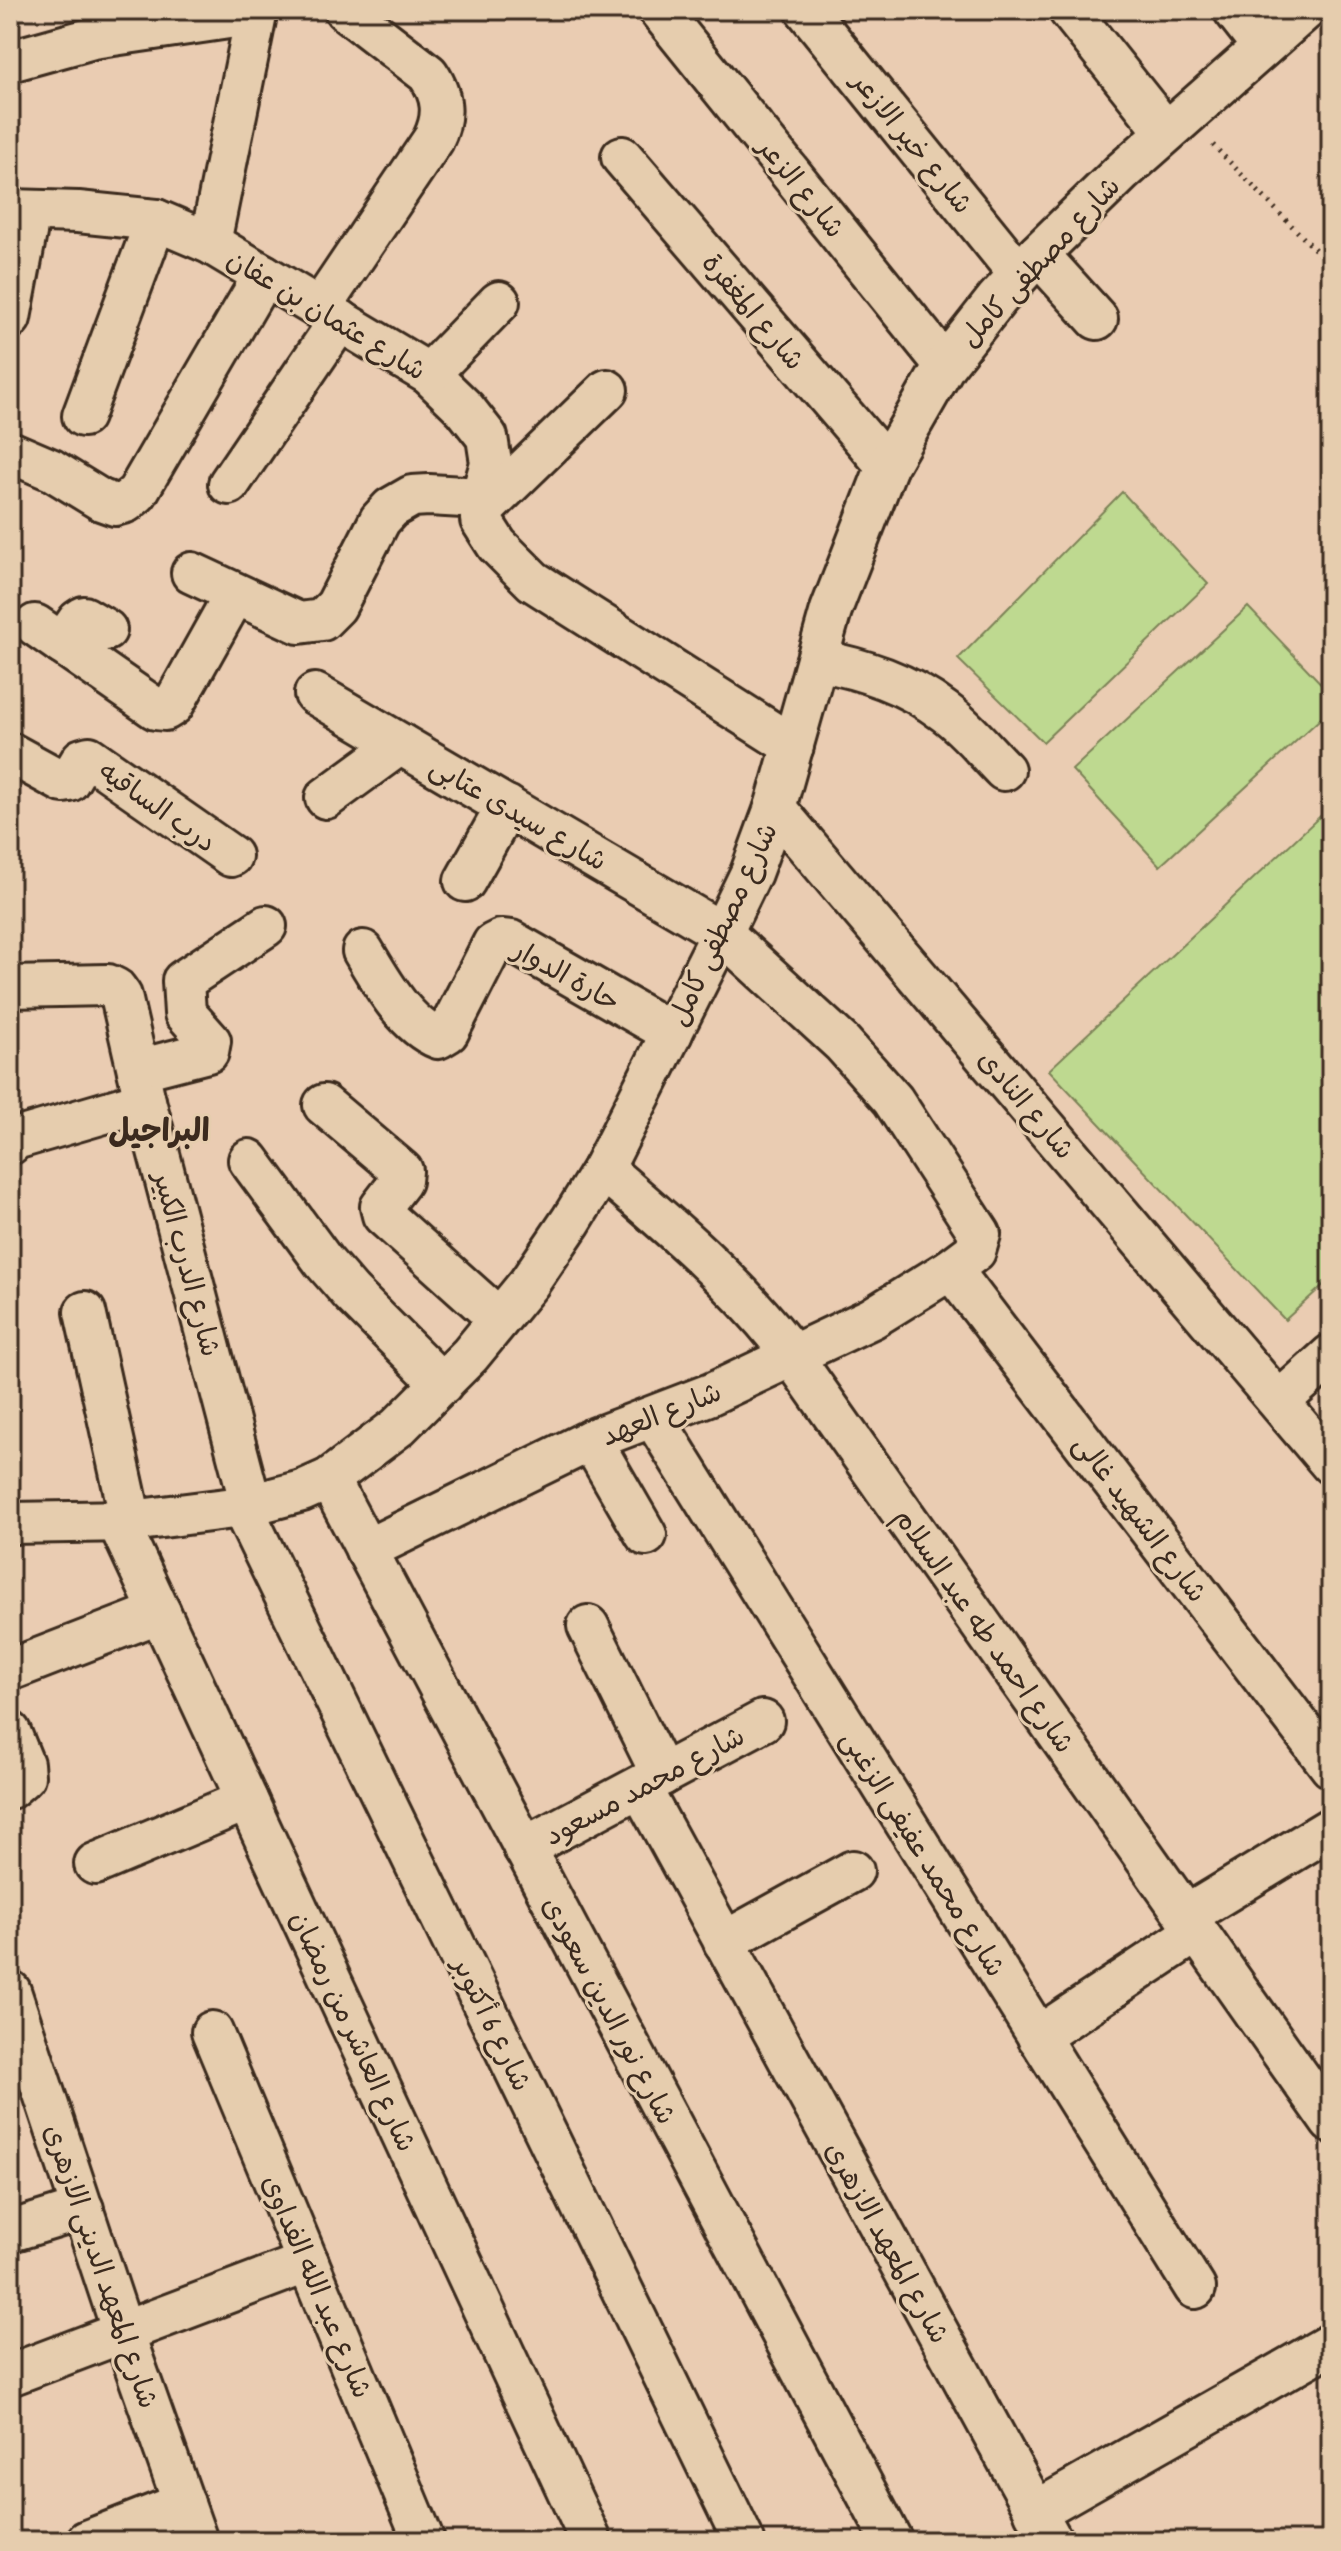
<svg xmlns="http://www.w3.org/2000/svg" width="1341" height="2551" viewBox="0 0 1341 2551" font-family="'Patrick Hand','Playpen Sans Arabic',sans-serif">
  <rect width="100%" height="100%" fill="#eaccb2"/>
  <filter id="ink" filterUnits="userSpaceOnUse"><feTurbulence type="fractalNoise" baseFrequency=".0125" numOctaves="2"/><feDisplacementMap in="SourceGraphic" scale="16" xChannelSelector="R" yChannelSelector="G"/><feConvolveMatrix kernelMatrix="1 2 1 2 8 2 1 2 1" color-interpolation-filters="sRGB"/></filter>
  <g filter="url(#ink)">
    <!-- green -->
    <g fill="#bed990" stroke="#7c8257" stroke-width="2">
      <path d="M1122 492 1208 584 1043 742 958 659Z"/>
      <path d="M1248 607 1331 694V709L1160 866 1072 770Z"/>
      <path d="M1331 806V1278L1285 1320 1049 1070Z"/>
    </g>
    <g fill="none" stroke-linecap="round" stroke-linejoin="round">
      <!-- minor casing -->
      <g stroke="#3b2a1e" stroke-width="46">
        <g id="minor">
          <path d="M659 10 945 365"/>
          <path d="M806 10 1019 274"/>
          <path d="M1069 10 1166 132"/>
          <path d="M1234 10 1263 47"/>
          <path d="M10 61 93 38 256 14"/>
          <path d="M622 157 887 466"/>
          <path d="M10 210 78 212 156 220 210 243 429 374 465 409 487 437 491 463 481 498V520L497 545 533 581 793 746"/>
          <path d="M210 243 257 10"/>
          <path d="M1038 254 1097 319"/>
          <path d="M320 308 433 140C445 116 443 96 428 74L345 10"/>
          <path d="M10 318 30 211"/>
          <path d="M429 374 499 302"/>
          <path d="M83 416 156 220"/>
          <path d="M10 452 52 470 101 500 115 505 126 502 137 493 264 275"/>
          <path d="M229 484 340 320"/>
          <path d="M481 512 607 390"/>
          <path d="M192 573 299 623 322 620 336 606 380 520 391 508 412 496 429 495 481 498"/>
          <path d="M35 625 156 709 165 710 173 705 235 594"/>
          <path d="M62 644 78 621 84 617 106 630"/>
          <path d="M817 660C864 669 907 683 945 712 967 728 985 751 1004 770"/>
          <path d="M315 694 722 933 842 1043 893 1100 980 1234 975 1251 951 1269 872 1318 711 1394 591 1440 366 1550"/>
          <path d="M10 753 63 782 69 781 82 759 89 757 231 856"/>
          <path d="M326 798 400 744"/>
          <path d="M775 808 1331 1464"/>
          <path d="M465 881 507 806"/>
          <path d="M363 951C381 981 405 1025 438 1038L448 1032 493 944 501 940 511 941 672 1033"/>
          <path d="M10 987 108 985 116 989 121 996 145 1101 251 1505"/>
          <path d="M138 1070 208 1052 210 1041 185 1013 183 981 266 926"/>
          <path d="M324 1105 402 1171 401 1181 381 1207 383 1215 499 1319"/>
          <path d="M10 1144 15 1139 145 1101"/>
          <path d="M249 1160 324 1262 351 1293 442 1384"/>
          <path d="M603 1169C666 1223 729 1276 782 1342L1331 2122"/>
          <path d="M951 1269 1331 1767"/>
          <path d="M85 1312 131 1521"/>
          <path d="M1280 1401 1331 1355"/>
          <path d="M653 1417 1195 2288"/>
          <path d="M591 1440 646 1535"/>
          <path d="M329 1479 892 2541"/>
          <path d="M242 1507 744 2541"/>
          <path d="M118 1522 591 2541"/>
          <path d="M10 1523 131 1521 242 1507 302 1491 329 1479 398 1427 470 1355 529 1283 571 1221 603 1169 722 933 751 873 775 808 831 610 887 466 945 365 997 299 1038 254 1122 172 1305 10"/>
          <path d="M588 1626 662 1775"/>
          <path d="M10 1670 160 1612"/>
          <path d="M10 1732 23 1764 24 1776 10 1788"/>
          <path d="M640 1787 1052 2541"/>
          <path d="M524 1848 763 1721"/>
          <path d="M95 1864 247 1800"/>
          <path d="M1186 1916 1331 1828"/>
          <path d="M724 1942 853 1871"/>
          <path d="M10 1991 123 2332 197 2541"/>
          <path d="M212 2032 424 2541"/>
          <path d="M1038 2037 1196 1932"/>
          <path d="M18 2229 83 2209"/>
          <path d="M10 2375 308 2262"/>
          <path d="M1035 2512 1331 2344"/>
          <path d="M87 2541 184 2503"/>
        </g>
      </g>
      <!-- path -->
      <path stroke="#3b2a1e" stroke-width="5" stroke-dasharray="2 6" stroke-linecap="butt" d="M1213 145 1331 266"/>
      <!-- minor -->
      <use href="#minor" stroke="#e6cdae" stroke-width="40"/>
    </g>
  </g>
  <g text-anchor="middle" stroke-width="6" stroke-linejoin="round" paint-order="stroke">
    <!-- street labels -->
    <g font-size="28" fill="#3b2a1e" stroke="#e6cdae">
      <text transform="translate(913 142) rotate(51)" y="10">شارع خير الازعر</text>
      <text transform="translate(802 187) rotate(51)" y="10">شارع الزعر</text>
      <text transform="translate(1039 261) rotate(-47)" y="10">شارع مصطفى كامل</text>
      <text transform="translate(754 311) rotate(50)" y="10">شارع المغفرة</text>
      <text transform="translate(327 314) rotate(31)" y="10">شارع عثمان بن عفان</text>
      <text transform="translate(158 806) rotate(35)" y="10">درب الساقيه</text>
      <text transform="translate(519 813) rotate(30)" y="10">شارع سيدى عتابى</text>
      <text transform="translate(722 924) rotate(-65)" y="10">شارع مصطفى كامل</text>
      <text transform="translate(567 975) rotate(29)" y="10">حارة الدوار</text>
      <text transform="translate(1027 1104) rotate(50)" y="10">شارع النادى</text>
      <text transform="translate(188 1264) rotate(75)" y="10">شارع الدرب الكبير</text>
      <text transform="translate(661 1413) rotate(-22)" y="10">شارع العهد</text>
      <text transform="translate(1141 1518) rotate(53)" y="10">شارع الشهيد غالى</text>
      <text transform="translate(985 1630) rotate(55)" y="10">شارع احمد طه عبد السلام</text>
      <text transform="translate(644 1785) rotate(-28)" y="10">شارع محمد مسعود</text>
      <text transform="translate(924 1853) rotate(58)" y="10">شارع محمد عفيفى الزغبى</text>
      <text transform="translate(610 2010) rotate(62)" y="10">شارع نور الدين سعودى</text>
      <text transform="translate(493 2024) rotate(64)" y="10">شارع 6 أكتوبر</text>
      <text transform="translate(354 2031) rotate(65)" y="10">شارع العاشر من رمضان</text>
      <text transform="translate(888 2242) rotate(61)" y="10">شارع المعهد الازهرى</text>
      <text transform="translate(102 2266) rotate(71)" y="10">شارع المعهد الدينى الازهرى</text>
      <text transform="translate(318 2286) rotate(67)" y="10">شارع عبد الله الفداوى</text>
    </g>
    <!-- quarter labels -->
    <g font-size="32" font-weight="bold" fill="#3b2a1e" stroke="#e6cdae">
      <text x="159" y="1141">البراجيل</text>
    </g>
  </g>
  <!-- margin -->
  <rect width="1341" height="2551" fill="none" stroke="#e6cdae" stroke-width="40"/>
  <rect x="20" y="20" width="1301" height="2511" fill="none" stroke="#3b2a1e" stroke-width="3" filter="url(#ink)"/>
</svg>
